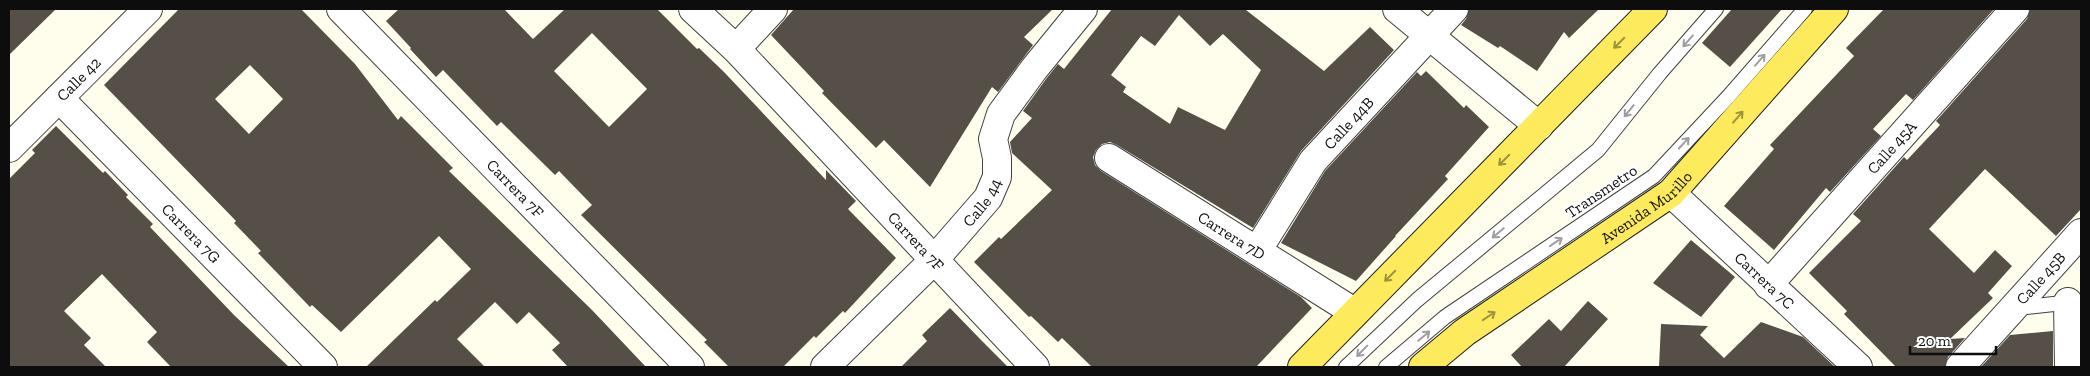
<svg xmlns="http://www.w3.org/2000/svg" width="2090" height="376" viewBox="0 0 2090 376" font-family="'Zilla Slab',serif">
  <rect width="100%" height="100%" fill="#fffeec"/>
  <!-- building -->
  <g fill="#564f48" fill-rule="evenodd">
    <path d="M9 9H56L9 55Z"/>
    <path d="M179 9H301L355 64 398 120 401 116 453 168 449 171 592 310 646 367H568L552 350 560 343 529 312 517 324 495 302 457 339 485 367H366L435 300 437 302 471 269 439 236 341 332 312 305 310 307 258 253 261 251 234 223 236 221 104 85ZM250 65 283 99 249 134 215 99Z"/>
    <path d="M399 9H504L533 39 565 9H657L697 49 699 48 724 72 826 180V170L856 201 848 209 896 258 845 313 843 311 816 338 814 336 783 367H729L704 342 707 340 581 215 592 205 559 171 555 175 501 122 497 126 443 70 436 77 410 49 411 48 386 21ZM592 33 647 89 609 127 554 71Z"/>
    <path d="M794 9H1053L1024 37 1033 45 998 92 992 87 930 187 884 140 876 148 822 93 824 91 771 35Z"/>
    <path d="M1112 9H1247L1246 10 1324 71 1370 27 1394 50 1301 151 1253 228 1117 145 1110 142 1102 144 1096 150 1093 157 1095 165 1101 171 1301 297 1312 308 1256 367H1092L1062 338 1058 342 1031 316 1029 317 974 262 999 237 1001 239 1052 190 1012 153 1010 142 1032 118 1023 111 1046 79 1058 64 1064 69ZM1179 15 1210 46 1223 34 1261 70 1225 130 1178 107 1170 124 1123 92 1126 87 1111 75 1141 36 1155 46Z"/>
    <path d="M1469 9H1599L1569 38 1564 32 1537 71 1500 46 1498 48 1461 25 1466 19Z"/>
    <path d="M1732 9H1782L1730 67 1702 43Z"/>
    <path d="M1884 9H1994L1913 100 1906 94 1873 129 1881 136 1830 192 1826 188 1774 250 1724 206 1774 149 1770 145 1854 56 1846 48Z"/>
    <path d="M2030 9H2081V209L2056 236 1985 169 1929 229 1974 273 1995 250 2012 266 1988 293 1993 298 1950 339 1965 338 1948 357 1945 367H1896L1844 314 1847 311 1809 273 1861 221 1853 214 1904 157 1907 160 1940 125 1936 121 2027 19Z"/>
    <path d="M1426 71 1464 108 1466 105 1489 127 1445 176 1448 179 1395 236H1396L1356 281 1281 243 1325 171 1417 72 1421 76Z"/>
    <path d="M56 126 103 173 105 171 128 195 126 197 153 224 150 227 234 315 289 367H171L147 342 157 332 102 274 64 311 91 338 84 345 106 367H9V179L35 153 32 150Z"/>
    <path d="M1691 240 1735 277 1701 317 1653 283Z"/>
    <path d="M1588 301 1608 319 1564 367H1522L1511 355 1549 319 1561 331Z"/>
    <path d="M950 308 982 341 1008 367H901L927 341 922 335Z"/>
    <path d="M1761 322 1803 337 1835 367H1659L1661 324 1708 326 1700 335 1724 358Z"/>
    <path d="M2053 331V367H1981L2010 335Z"/>
  </g>
  <g fill="none" stroke-linecap="round" stroke-linejoin="round">
    <!-- service casing -->
    <g stroke="#404040" stroke-width="16">
      <g id="service">
        <path d="M2017 308 2072 302"/>
        <path d="M1346 367 1417 300 1598 150 1660 73 1716 9"/>
        <path d="M1386 367 1445 317 1654 176 1728 97 1805 9"/>
      </g>
    </g>
    <!-- minor casing -->
    <g stroke="#404040" stroke-width="30">
      <g id="minor">
        <path id="s1" d="M341 9 690 367"/>
        <path id="s2" d="M693 9 736 49 1035 367"/>
        <path d="M1397 9 1539 126"/>
        <path d="M736 49 773 9"/>
        <path id="s3" d="M59 98 323 367"/>
        <path id="s4" d="M9 148 148 9"/>
        <path id="s5" d="M1109 158 1354 312"/>
        <path id="s6" d="M1671 193 1858 367"/>
        <path id="s7" d="M1257 251 1313 161 1454 9"/>
        <path id="s8" d="M1768 285 2015 9"/>
        <path d="M2068 302 2069 367"/>
        <path id="s9" d="M825 367 934 260 988 198 997 177V158L993 139 1001 114 1034 69 1083 9"/>
        <path id="s10" d="M1960 367 2081 233"/>
      </g>
    </g>
    <!-- primary casing -->
    <g stroke="#1e1e1e" stroke-width="30">
      <g id="primary">
        <path d="M1302 367 1653 9"/>
        <path id="s11" d="M1423 367 1465 332 1671 193 1834 9"/>
      </g>
    </g>
    <!-- service -->
    <use href="#service" stroke="#fff" stroke-width="14"/>
    <!-- minor -->
    <use href="#minor" stroke="#fff" stroke-width="28"/>
    <!-- primary -->
    <use href="#primary" stroke="#feeb5d" stroke-width="28"/>
  </g>
  <!-- one-way arrows -->
  <defs><path id="oneway-shaft" d="M-6 0H5M1.5-3L5.5 0L1.5 3" fill="none" stroke-width="1.6" stroke-linecap="round" stroke-linejoin="round" transform="scale(1.25)"/></defs>
  <g stroke="#9e9e9e">
    <use href="#oneway-shaft" transform="translate(1688 41) rotate(131)"/>
    <use href="#oneway-shaft" transform="translate(1760 60) rotate(-49)"/>
    <use href="#oneway-shaft" transform="translate(1629 111) rotate(129)"/>
    <use href="#oneway-shaft" transform="translate(1684 143) rotate(-47)"/>
    <use href="#oneway-shaft" transform="translate(1498 233) rotate(140)"/>
    <use href="#oneway-shaft" transform="translate(1556 242) rotate(-34)"/>
    <use href="#oneway-shaft" transform="translate(1424 336) rotate(-40)"/>
    <use href="#oneway-shaft" transform="translate(1362 351) rotate(134)"/>
  </g>
  <g stroke="#9e923d">
    <use href="#oneway-shaft" transform="translate(1619 43) rotate(135)"/>
    <use href="#oneway-shaft" transform="translate(1738 117) rotate(-49)"/>
    <use href="#oneway-shaft" transform="translate(1504 160) rotate(135)"/>
    <use href="#oneway-shaft" transform="translate(1390 276) rotate(135)"/>
    <use href="#oneway-shaft" transform="translate(1489 316) rotate(-34)"/>
  </g>
  <g text-anchor="middle" stroke-width="5" stroke-linejoin="round" paint-order="stroke">
    <!-- street labels -->
    <g font-size="16" fill="#0d0d0d" stroke="#fff">
      <text dy="6" stroke="none"><textPath href="#s4" startOffset="98">Calle 42</textPath></text>
      <text dy="6" stroke="none"><textPath href="#s7" startOffset="158">Calle 44B</textPath></text>
      <text dy="6" stroke="none"><textPath href="#s8" startOffset="185">Calle 45A</textPath></text>
      <text dy="6" stroke="none"><textPath href="#s1" startOffset="250">Carrera 7F</textPath></text>
      <text transform="translate(1601 191) rotate(-34)" y="6">Transmetro</text>
      <text dy="6" stroke="none"><textPath href="#s9" startOffset="228">Calle 44</textPath></text>
      <text dy="6" stroke="none"><textPath href="#s11" startOffset="275">Avenida Murillo</textPath></text>
      <text dy="6" stroke="none"><textPath href="#s3" startOffset="189">Carrera 7G</textPath></text>
      <text dy="6" stroke="none"><textPath href="#s5" startOffset="145">Carrera 7D</textPath></text>
      <text dy="6" stroke="none"><textPath href="#s2" startOffset="322">Carrera 7F</textPath></text>
      <text dy="6" stroke="none"><textPath href="#s10" startOffset="120">Calle 45B</textPath></text>
      <text dy="6" stroke="none"><textPath href="#s6" startOffset="128">Carrera 7C</textPath></text>
    </g>
  </g>
  <!-- border -->
  <rect width="2090" height="376" fill="none" stroke="#0d0d0d" stroke-width="20"/>
  <!-- scale -->
  <path d="M1910 346v8h86v-8" fill="none" stroke="#0d0d0d" stroke-width="2.5"/>
  <text x="1918" y="346" font-size="15" fill="#0d0d0d" stroke="#ffffff" stroke-width="4" paint-order="stroke">20 m</text>
</svg>
